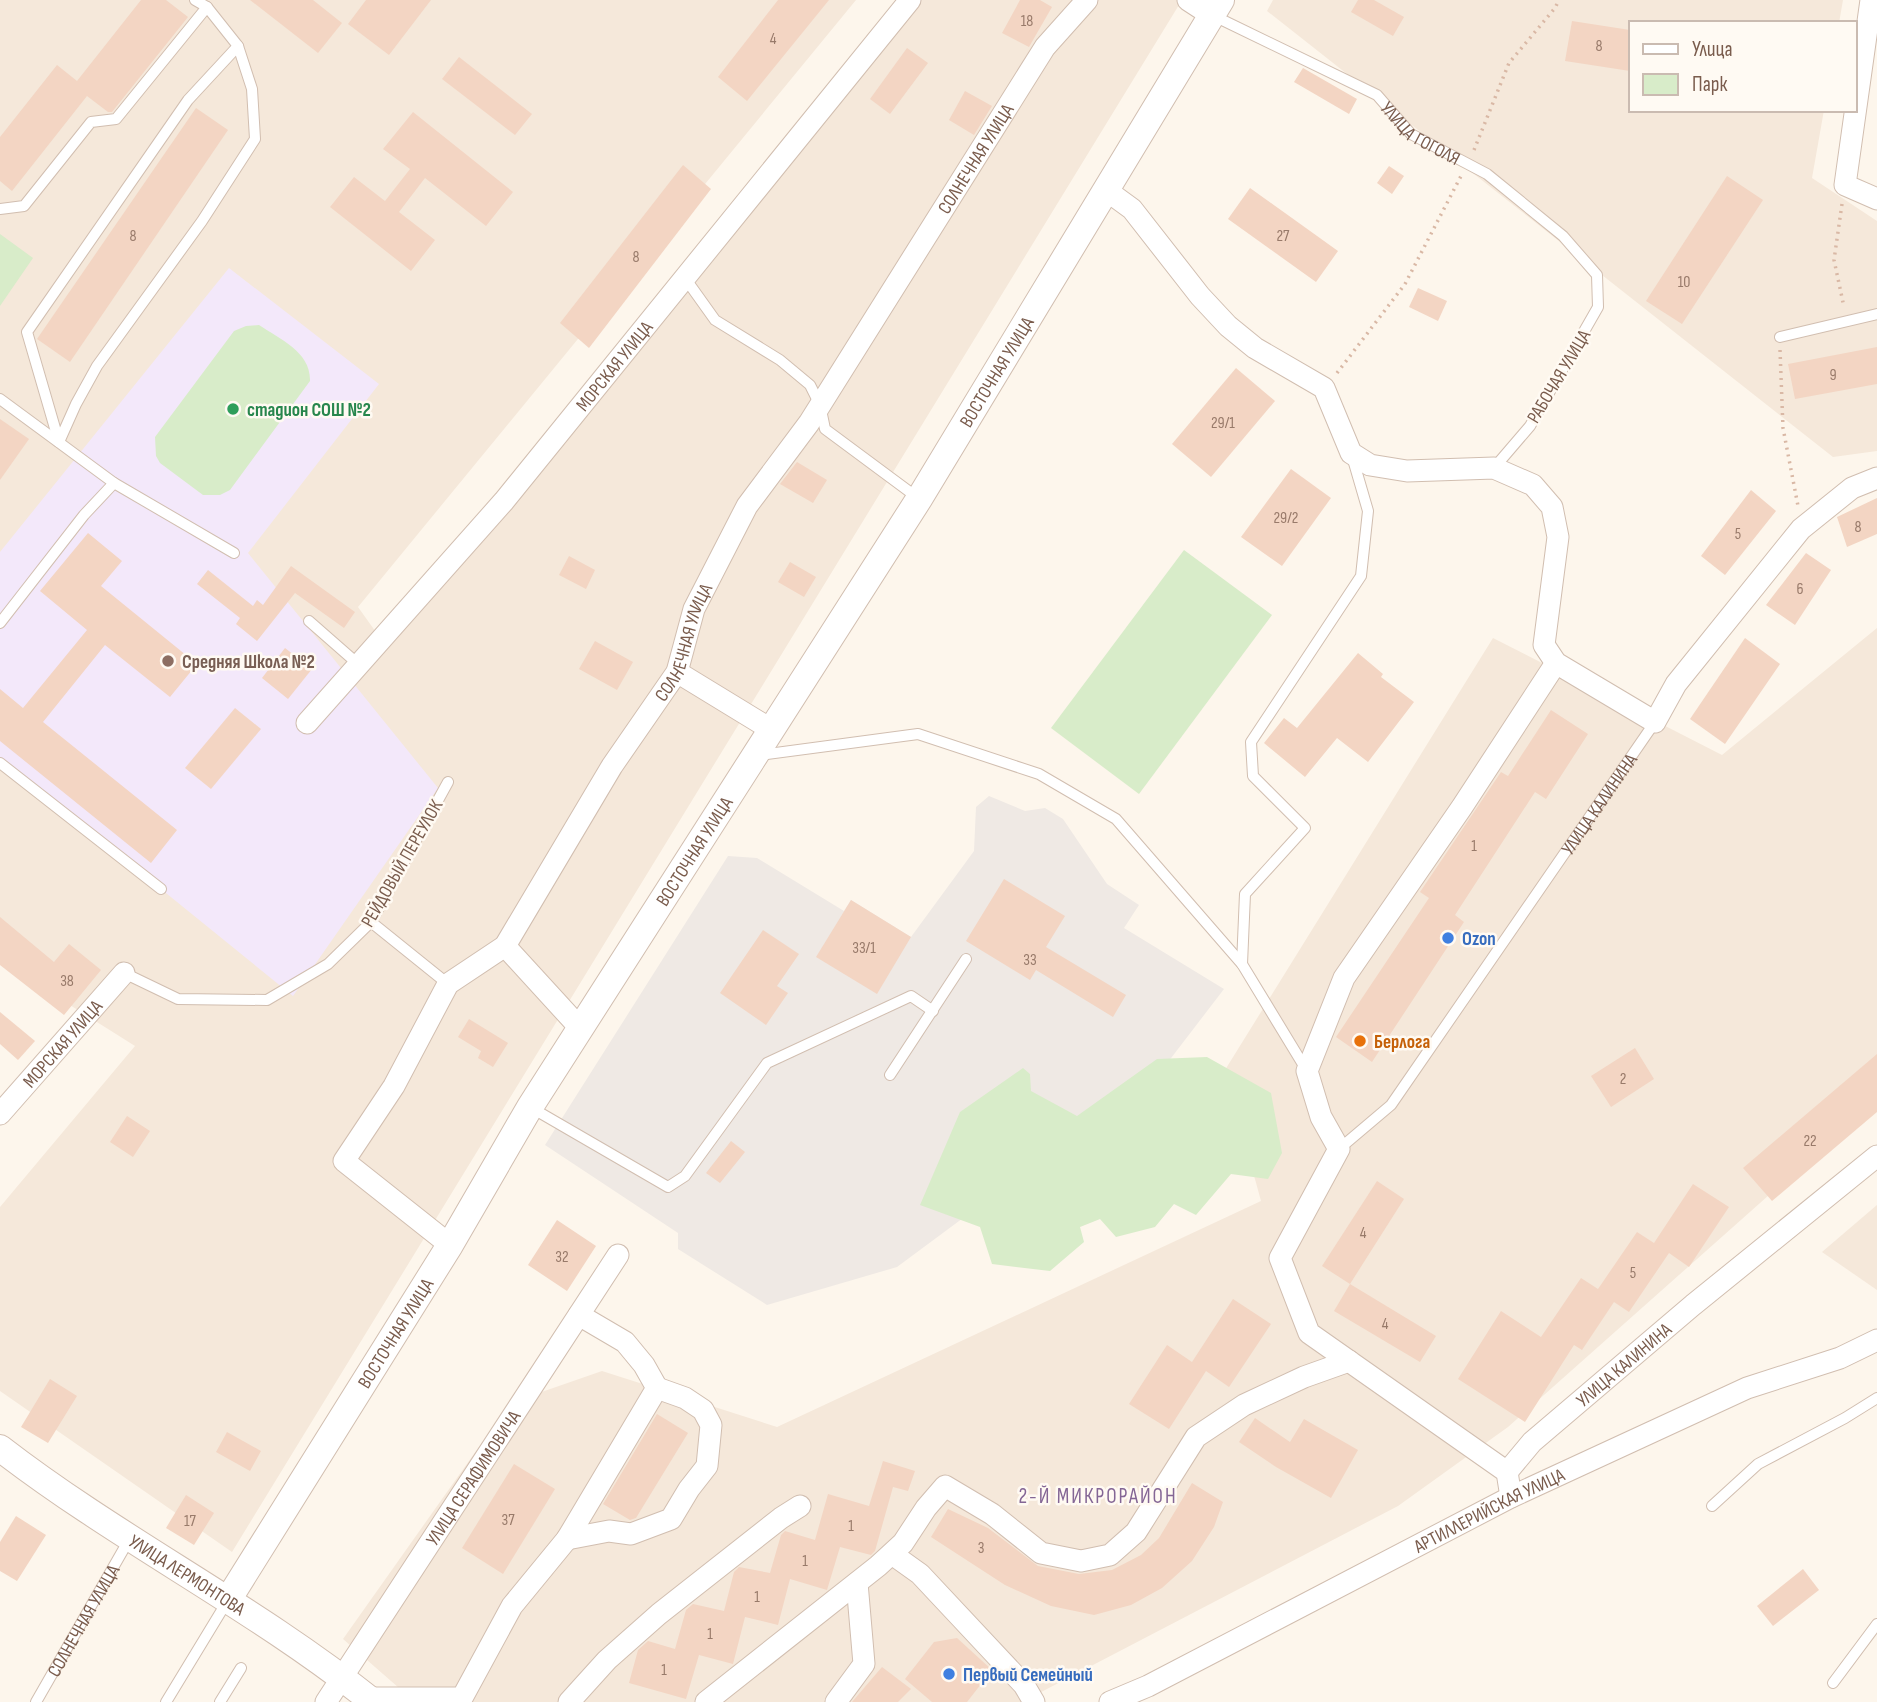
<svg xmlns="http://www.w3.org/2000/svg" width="1877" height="1702" viewBox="0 0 1877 1702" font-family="'Sofia Sans Condensed',sans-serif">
  <rect width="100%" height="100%" fill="#fdf6ec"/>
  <!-- residential -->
  <g fill="#f5e8da">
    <path d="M0 0H856L358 607 383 642 920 0H1182L232 1552 0 1391V1207L135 1046 0 961Z"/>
    <path d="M1273 0H1843L1839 23H1630V110H1824L1812 178 1877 221V451L1833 457 1267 11Z"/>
    <path d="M1877 628V1099L1508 1427 1398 1506 1022 1702H415L343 1639 510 1403 602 1371 777 1427 1261 1201 1225 1070 1493 638 1722 755Z"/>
    <path d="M1877 1205V1290L1822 1252Z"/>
  </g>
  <!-- industrial -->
  <path fill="#efe9e4" d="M989 796 1025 811 1045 808 1063 819 1107 884 1139 905 1124 928 1224 989 1155 1079 1013 1181 897 1267 767 1305 678 1249V1233L545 1145 728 856 757 858 844 911 851 900 911 937 974 851 976 807Z"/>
  <!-- education -->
  <path fill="#f3e8fa" d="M229 268 379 384 248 553 438 788 293 996 161 889 0 769V552Z"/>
  <!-- green -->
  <g fill="#d8ecc9">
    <path d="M0 234 33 258 0 306Z"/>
    <path d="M259 325C280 339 311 352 310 381L230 490 220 495H203L160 463 156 456 155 437 234 331 246 326Z"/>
    <path d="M1184 550 1272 615 1139 794 1051 728Z"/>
    <path d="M1207 1057 1271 1093 1282 1153 1268 1179 1231 1174 1196 1215 1174 1204 1155 1227 1116 1237 1100 1219 1080 1227 1084 1242 1050 1271 992 1264 980 1227 920 1205 960 1112 1023 1068 1030 1074 1031 1091 1077 1116 1157 1059Z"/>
  </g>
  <!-- building -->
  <g fill="#f3d5c3">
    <path d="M141 0H166L188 17 112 112H108L87 96 12 191 0 181V137L57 65 77 81Z"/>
    <path d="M250 0H313L342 23 318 53Z"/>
    <path d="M366 0H431L389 55 348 24Z"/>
    <path d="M778 0H829L747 101 718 77Z"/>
    <path d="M1020 0H1040L1052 7 1029 47 1002 33Z"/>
    <path d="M1358 0H1374L1404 17 1393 36 1351 12Z"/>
    <path d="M1572 21 1630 30V71L1565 61Z"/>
    <path d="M907 48 928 63 890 114 870 99Z"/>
    <path d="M459 57 532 114 515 135 442 79Z"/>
    <path d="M1303 68 1357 99 1349 114 1294 82Z"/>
    <path d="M965 91 992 106 974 135 949 120Z"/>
    <path d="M196 108 228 130 70 362 37 339Z"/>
    <path d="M413 112 513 192 486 226 425 178 399 212 435 240 411 271 330 207 354 177 385 201 410 169 383 149Z"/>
    <path d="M683 165 711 189 589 348 560 323Z"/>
    <path d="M1389 166 1404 176 1392 194 1377 183Z"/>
    <path d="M1727 176 1763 200 1682 324 1646 301Z"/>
    <path d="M1250 188 1338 251 1316 282 1228 219Z"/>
    <path d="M1418 288 1447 301 1438 321 1409 307Z"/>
    <path d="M1877 347V384L1795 399 1788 364Z"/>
    <path d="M1236 368 1275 401 1211 477 1172 444Z"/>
    <path d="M0 419 29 439 0 480Z"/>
    <path d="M797 462 827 480 813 503 780 484Z"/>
    <path d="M1291 469 1331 498 1282 566 1241 537Z"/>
    <path d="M1751 490 1776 511 1725 575 1701 556Z"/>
    <path d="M1877 498V534L1847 547 1837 517Z"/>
    <path d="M88 533 122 561 101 586 197 664 170 697 105 645 43 722 177 830 151 863 0 741V689L23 708 87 630 40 591Z"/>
    <path d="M1806 553 1831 570 1795 625 1766 605Z"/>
    <path d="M569 556 595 570 586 589 559 575Z"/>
    <path d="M790 562 816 577 804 597 778 582Z"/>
    <path d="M291 566 355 612 344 628 295 593 257 641 236 624 240 618 197 584 208 570 253 606 257 600 263 605Z"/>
    <path d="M1745 638 1780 664 1725 744 1690 719Z"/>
    <path d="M595 641 633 662 617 690 579 669Z"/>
    <path d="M285 648 312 669 288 699 262 678Z"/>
    <path d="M1358 653 1383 674 1381 677 1414 702 1368 762 1337 738 1305 777 1264 743 1284 718 1297 728Z"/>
    <path d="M235 708 261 729 211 789 185 768Z"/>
    <path d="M1551 710 1588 734 1546 799 1535 792 1455 915 1464 922 1372 1062 1336 1037 1429 898 1420 892 1501 772 1508 776Z"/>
    <path d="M1004 879 1065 916 1046 947 1126 995 1113 1017 1036 970 1030 980 966 941Z"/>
    <path d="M851 900 911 937 877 994 816 957Z"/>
    <path d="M0 917 54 962 69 944 101 970 64 1015 0 965Z"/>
    <path d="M763 930 799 954 777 986 788 993 766 1025 720 993Z"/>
    <path d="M0 1012 35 1041 18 1060 0 1044Z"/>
    <path d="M469 1019 508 1043 493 1067 478 1058 481 1051 458 1037Z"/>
    <path d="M1635 1048 1654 1079 1611 1107 1591 1076Z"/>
    <path d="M1877 1054V1112L1772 1201 1743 1168Z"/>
    <path d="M127 1116 150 1131 133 1157 110 1142Z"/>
    <path d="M731 1141 745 1152 720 1183 706 1173Z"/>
    <path d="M1377 1181 1404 1199 1350 1284 1322 1266Z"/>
    <path d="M1693 1184 1729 1207 1689 1267 1669 1253 1629 1312 1614 1302 1582 1350 1574 1345 1525 1422 1458 1379 1501 1311 1541 1337 1581 1278 1598 1289 1637 1232 1654 1243Z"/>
    <path d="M557 1220 596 1246 567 1291 528 1265Z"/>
    <path d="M1350 1284 1436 1336 1420 1362 1334 1311Z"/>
    <path d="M1233 1299 1271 1324 1229 1387 1206 1371 1169 1429 1129 1404 1167 1345 1192 1362Z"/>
    <path d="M50 1379 77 1396 48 1443 21 1427Z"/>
    <path d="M657 1414 688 1433 636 1518 630 1520 603 1504Z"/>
    <path d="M1255 1418 1290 1442 1304 1419 1358 1450 1331 1498 1276 1467 1239 1442Z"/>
    <path d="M227 1432 261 1451 250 1471 216 1452Z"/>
    <path d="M883 1461 915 1471 908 1491 893 1487 875 1551 871 1555 840 1547 827 1590 790 1579 778 1625 745 1617 733 1664 699 1655 686 1699 629 1683 638 1650 648 1641 675 1649 686 1610 693 1604 724 1611 734 1572 739 1567 770 1573 781 1535 785 1531 815 1540 828 1494 869 1506Z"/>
    <path d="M514 1464 555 1489 503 1574 462 1548Z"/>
    <path d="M1192 1483 1223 1502 1214 1527 1192 1561 1162 1588 1131 1605 1094 1615 1051 1606 1005 1585 931 1537 948 1509 988 1528 1038 1566 1079 1574 1112 1570 1141 1555 1159 1538Z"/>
    <path d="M186 1495 214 1513 194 1545 166 1528Z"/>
    <path d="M16 1516 46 1535 17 1581 0 1571V1542Z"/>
    <path d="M1803 1569 1819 1590 1773 1626 1757 1606Z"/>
    <path d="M957 1638 992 1670 967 1702H932L905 1679 934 1642Z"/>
    <path d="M882 1667 911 1689 898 1702H852Z"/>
  </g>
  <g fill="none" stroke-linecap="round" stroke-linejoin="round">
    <!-- service casing -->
    <g stroke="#d1beb0" stroke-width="12">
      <g id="service">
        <path id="s1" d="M1214 16 1377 95 1411 134 1487 174 1563 236 1597 275 1598 307 1530 426 1494 468"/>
        <path d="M0 209 24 206 91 122 116 119 207 7"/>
        <path d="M685 278 715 320 780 360 810 385 820 405 825 429 918 498"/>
        <path d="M1780 337 1877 314"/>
        <path d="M0 399 114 483"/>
        <path d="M59 442 27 332 188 100 238 46 207 7 195 0"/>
        <path d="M59 442 76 404 97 366 202 221 255 139 252 89 238 46"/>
        <path d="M309 621 358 664"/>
        <path d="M0 623 84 515 114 483 234 553"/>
        <path d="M760 755 918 734 1039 774 1116 819 1242 964 1307 1071"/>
        <path d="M0 763 161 889"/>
        <path d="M371 922 448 984"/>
        <path d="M1242 964 1245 894 1305 828 1253 776 1251 742 1361 576 1368 511 1352 456"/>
        <path d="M124 973 178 999 267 1000 328 964 371 922 448 782"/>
        <path d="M890 1075 966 959"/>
        <path d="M530 1107 668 1187 685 1176 767 1063 911 996 933 1011"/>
        <path id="s2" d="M1339 1149 1391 1105 1655 722"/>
        <path d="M1712 1506 1758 1464 1845 1418 1877 1398"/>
        <path d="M1833 1683 1877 1624"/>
        <path id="s3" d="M36 1702 130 1538"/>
        <path d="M166 1702 228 1600"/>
        <path d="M220 1702 241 1668"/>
      </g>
    </g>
    <!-- minor casing -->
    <g stroke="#d1beb0" stroke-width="23">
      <g id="minor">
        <path d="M1188 0 1211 15"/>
        <path d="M1871 0 1845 185 1877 199"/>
        <path d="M1106 190 1132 209 1200 296 1228 326 1255 348 1324 388 1351 453 1370 465 1407 471 1494 468 1533 485 1552 507 1558 537 1544 645 1556 663 1655 722 1676 684 1801 529 1852 488 1877 478"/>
        <path d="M677 672 772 730"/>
        <path id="s4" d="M307 723 504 501 910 0"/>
        <path d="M505 946 580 1028"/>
        <path id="s5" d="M0 1114 124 973"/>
        <path id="s6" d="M450 1245 344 1161 394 1086 448 984 505 946 612 766 677 672 694 609 747 506 809 423 1045 47 1087 0"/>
        <path id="s7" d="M1507 1472 1532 1442 1693 1305 1877 1156"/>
        <path d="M1511 1497 1507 1472 1309 1333 1280 1258 1339 1149 1321 1117 1307 1071 1344 978 1462 807 1556 663"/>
        <path d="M567 1539 609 1531 631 1534 671 1519 689 1489 707 1466 711 1425 703 1410 685 1398 657 1388"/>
        <path d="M892 1554 920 1574 1024 1685 1034 1702"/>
        <path d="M368 1698H462L512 1606 567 1539 657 1388 644 1365 625 1342 579 1315"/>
        <path id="s8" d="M326 1702 618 1255"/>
        <path d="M569 1702 607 1660 659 1614 781 1518 800 1506"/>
        <path d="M706 1702 878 1566 903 1543 926 1508 945 1486 992 1514 1041 1553 1081 1561 1110 1555 1136 1532 1196 1437 1244 1405 1304 1377 1349 1361"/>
        <path d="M836 1702 864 1664 857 1583"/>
        <path id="s9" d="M1110 1702 1148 1686 1511 1497 1747 1388 1840 1358 1877 1340"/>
      </g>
    </g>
    <!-- tertiary casing -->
    <g stroke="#d1beb0" stroke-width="28">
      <g id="tertiary">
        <path id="s10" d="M0 1448C119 1540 256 1608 373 1702"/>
        <path id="s11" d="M228 1600 450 1245 530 1107 919 499 1221 0"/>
      </g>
    </g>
    <!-- path -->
    <g stroke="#d9b8a5" stroke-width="3.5" stroke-dasharray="2 5" stroke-linecap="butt">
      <path d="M1474 150 1509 63 1555 8 1559 0"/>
      <path d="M1842 204 1834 260 1844 307"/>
      <path d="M1780 350 1783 428 1798 506"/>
      <path d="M1337 373 1405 284 1461 176"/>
    </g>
    <!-- service -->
    <use href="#service" stroke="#fff" stroke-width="10"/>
    <!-- minor -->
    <use href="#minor" stroke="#fff" stroke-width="21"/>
    <!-- tertiary -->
    <use href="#tertiary" stroke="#fff" stroke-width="26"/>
  </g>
  <!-- markers -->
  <circle fill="#2e9e5b" stroke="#fffaf3" stroke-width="2.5" cx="233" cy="409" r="7"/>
  <circle fill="#8d6e63" stroke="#fffaf3" stroke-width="2.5" cx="168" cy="661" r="7"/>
  <g fill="#3f7fe0" stroke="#fffaf3" stroke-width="2.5">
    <circle cx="1448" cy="938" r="7"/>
    <circle cx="949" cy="1674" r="7"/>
  </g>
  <circle fill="#e8710a" stroke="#fffaf3" stroke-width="2.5" cx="1360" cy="1041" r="7"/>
  <g text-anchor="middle" stroke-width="5" stroke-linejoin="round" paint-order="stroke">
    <!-- number labels -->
    <g font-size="16" fill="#987a6a">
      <text x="1027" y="26">18</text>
      <text x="773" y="44">4</text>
      <text x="1599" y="51">8</text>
      <text x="133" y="241">8</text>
      <text x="1283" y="241">27</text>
      <text x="636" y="262">8</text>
      <text x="1684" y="287">10</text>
      <text x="1833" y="380">9</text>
      <text x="1223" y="428">29/1</text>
      <text x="1286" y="523">29/2</text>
      <text x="1858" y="532">8</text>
      <text x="1738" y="539">5</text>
      <text x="1800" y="594">6</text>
      <text x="1474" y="851">1</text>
      <text x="864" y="953">33/1</text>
      <text x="1030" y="965">33</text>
      <text x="67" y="986">38</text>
      <text x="1623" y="1084">2</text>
      <text x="1810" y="1146">22</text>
      <text x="1363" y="1238">4</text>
      <text x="562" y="1262">32</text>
      <text x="1633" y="1278">5</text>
      <text x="1385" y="1329">4</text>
      <text x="508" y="1525">37</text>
      <text x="190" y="1526">17</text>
      <text x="851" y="1531">1</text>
      <text x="981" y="1553">3</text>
      <text x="805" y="1566">1</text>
      <text x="757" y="1602">1</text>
      <text x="710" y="1639">1</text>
      <text x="664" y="1675">1</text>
    </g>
    <!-- street labels -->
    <g font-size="19" fill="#7a5c4d" stroke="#fffaf3">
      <text dy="7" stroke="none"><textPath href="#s1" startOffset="240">УЛИЦА ГОГОЛЯ</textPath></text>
      <text dy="7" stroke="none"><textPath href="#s6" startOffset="1330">СОЛНЕЧНАЯ УЛИЦА</textPath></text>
      <text dy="7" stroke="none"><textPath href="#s4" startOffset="471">МОРСКАЯ УЛИЦА</textPath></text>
      <text dy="7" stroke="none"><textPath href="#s11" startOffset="1449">ВОСТОЧНАЯ УЛИЦА</textPath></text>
      <text transform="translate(1558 376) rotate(-59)" y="7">РАБОЧАЯ УЛИЦА</text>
      <text dy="7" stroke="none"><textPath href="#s6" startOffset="763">СОЛНЕЧНАЯ УЛИЦА</textPath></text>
      <text dy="7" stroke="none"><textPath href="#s2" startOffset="434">УЛИЦА КАЛИНИНА</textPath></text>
      <text dy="7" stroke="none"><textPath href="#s11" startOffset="882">ВОСТОЧНАЯ УЛИЦА</textPath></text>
      <text transform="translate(401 863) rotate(-60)" y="7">РЕЙДОВЫЙ ПЕРЕУЛОК</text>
      <text dy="7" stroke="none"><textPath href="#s5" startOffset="94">МОРСКАЯ УЛИЦА</textPath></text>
      <text dy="7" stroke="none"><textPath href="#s11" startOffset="315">ВОСТОЧНАЯ УЛИЦА</textPath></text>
      <text dy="7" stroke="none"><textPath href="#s7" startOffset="159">УЛИЦА КАЛИНИНА</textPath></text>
      <text dy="7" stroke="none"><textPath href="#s8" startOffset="268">УЛИЦА СЕРАФИМОВИЧА</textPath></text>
      <text dy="7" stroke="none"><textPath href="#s9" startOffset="425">АРТИЛЛЕРИЙСКАЯ УЛИЦА</textPath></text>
      <text dy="7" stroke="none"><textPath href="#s10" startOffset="226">УЛИЦА ЛЕРМОНТОВА</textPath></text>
      <text dy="7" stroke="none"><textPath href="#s3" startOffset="94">СОЛНЕЧНАЯ УЛИЦА</textPath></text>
    </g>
    <!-- leisure labels -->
    <g font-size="19" font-weight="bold" fill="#27864d" stroke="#fffaf3" text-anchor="start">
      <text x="247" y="416">стадион СОШ №2</text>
    </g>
    <!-- education labels -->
    <g font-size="19" font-weight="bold" fill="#785e54" stroke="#fffaf3" text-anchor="start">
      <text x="182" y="668">Средняя Школа №2</text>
    </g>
    <!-- shop labels -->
    <g font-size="19" font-weight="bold" fill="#366cbe" stroke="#fffaf3" text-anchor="start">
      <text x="1462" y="945">Ozon</text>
      <text x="963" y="1681">Первый Семейный</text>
    </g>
    <!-- food labels -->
    <g font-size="19" font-weight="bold" fill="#c56008" stroke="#fffaf3" text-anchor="start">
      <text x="1374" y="1048">Берлога</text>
    </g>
    <!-- neighbourhood labels -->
    <g font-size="21" letter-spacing="2" fill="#846695" stroke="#fffaf3">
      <text x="1098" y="1503">2-Й МИКРОРАЙОН</text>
    </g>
  </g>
  <!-- legend -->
  <rect x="1629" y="21" width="228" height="91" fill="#fffaf3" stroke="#cabbb1" stroke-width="2"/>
  <rect x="1643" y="44" width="35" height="10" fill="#ffffff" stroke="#cabbb1" stroke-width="2"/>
  <text x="1692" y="56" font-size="21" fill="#7a5c4d">Улица</text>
  <rect x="1643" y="74" width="35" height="21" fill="#d8ecc9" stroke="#cabbb1" stroke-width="2"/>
  <text x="1692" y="91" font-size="21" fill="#7a5c4d">Парк</text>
</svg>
